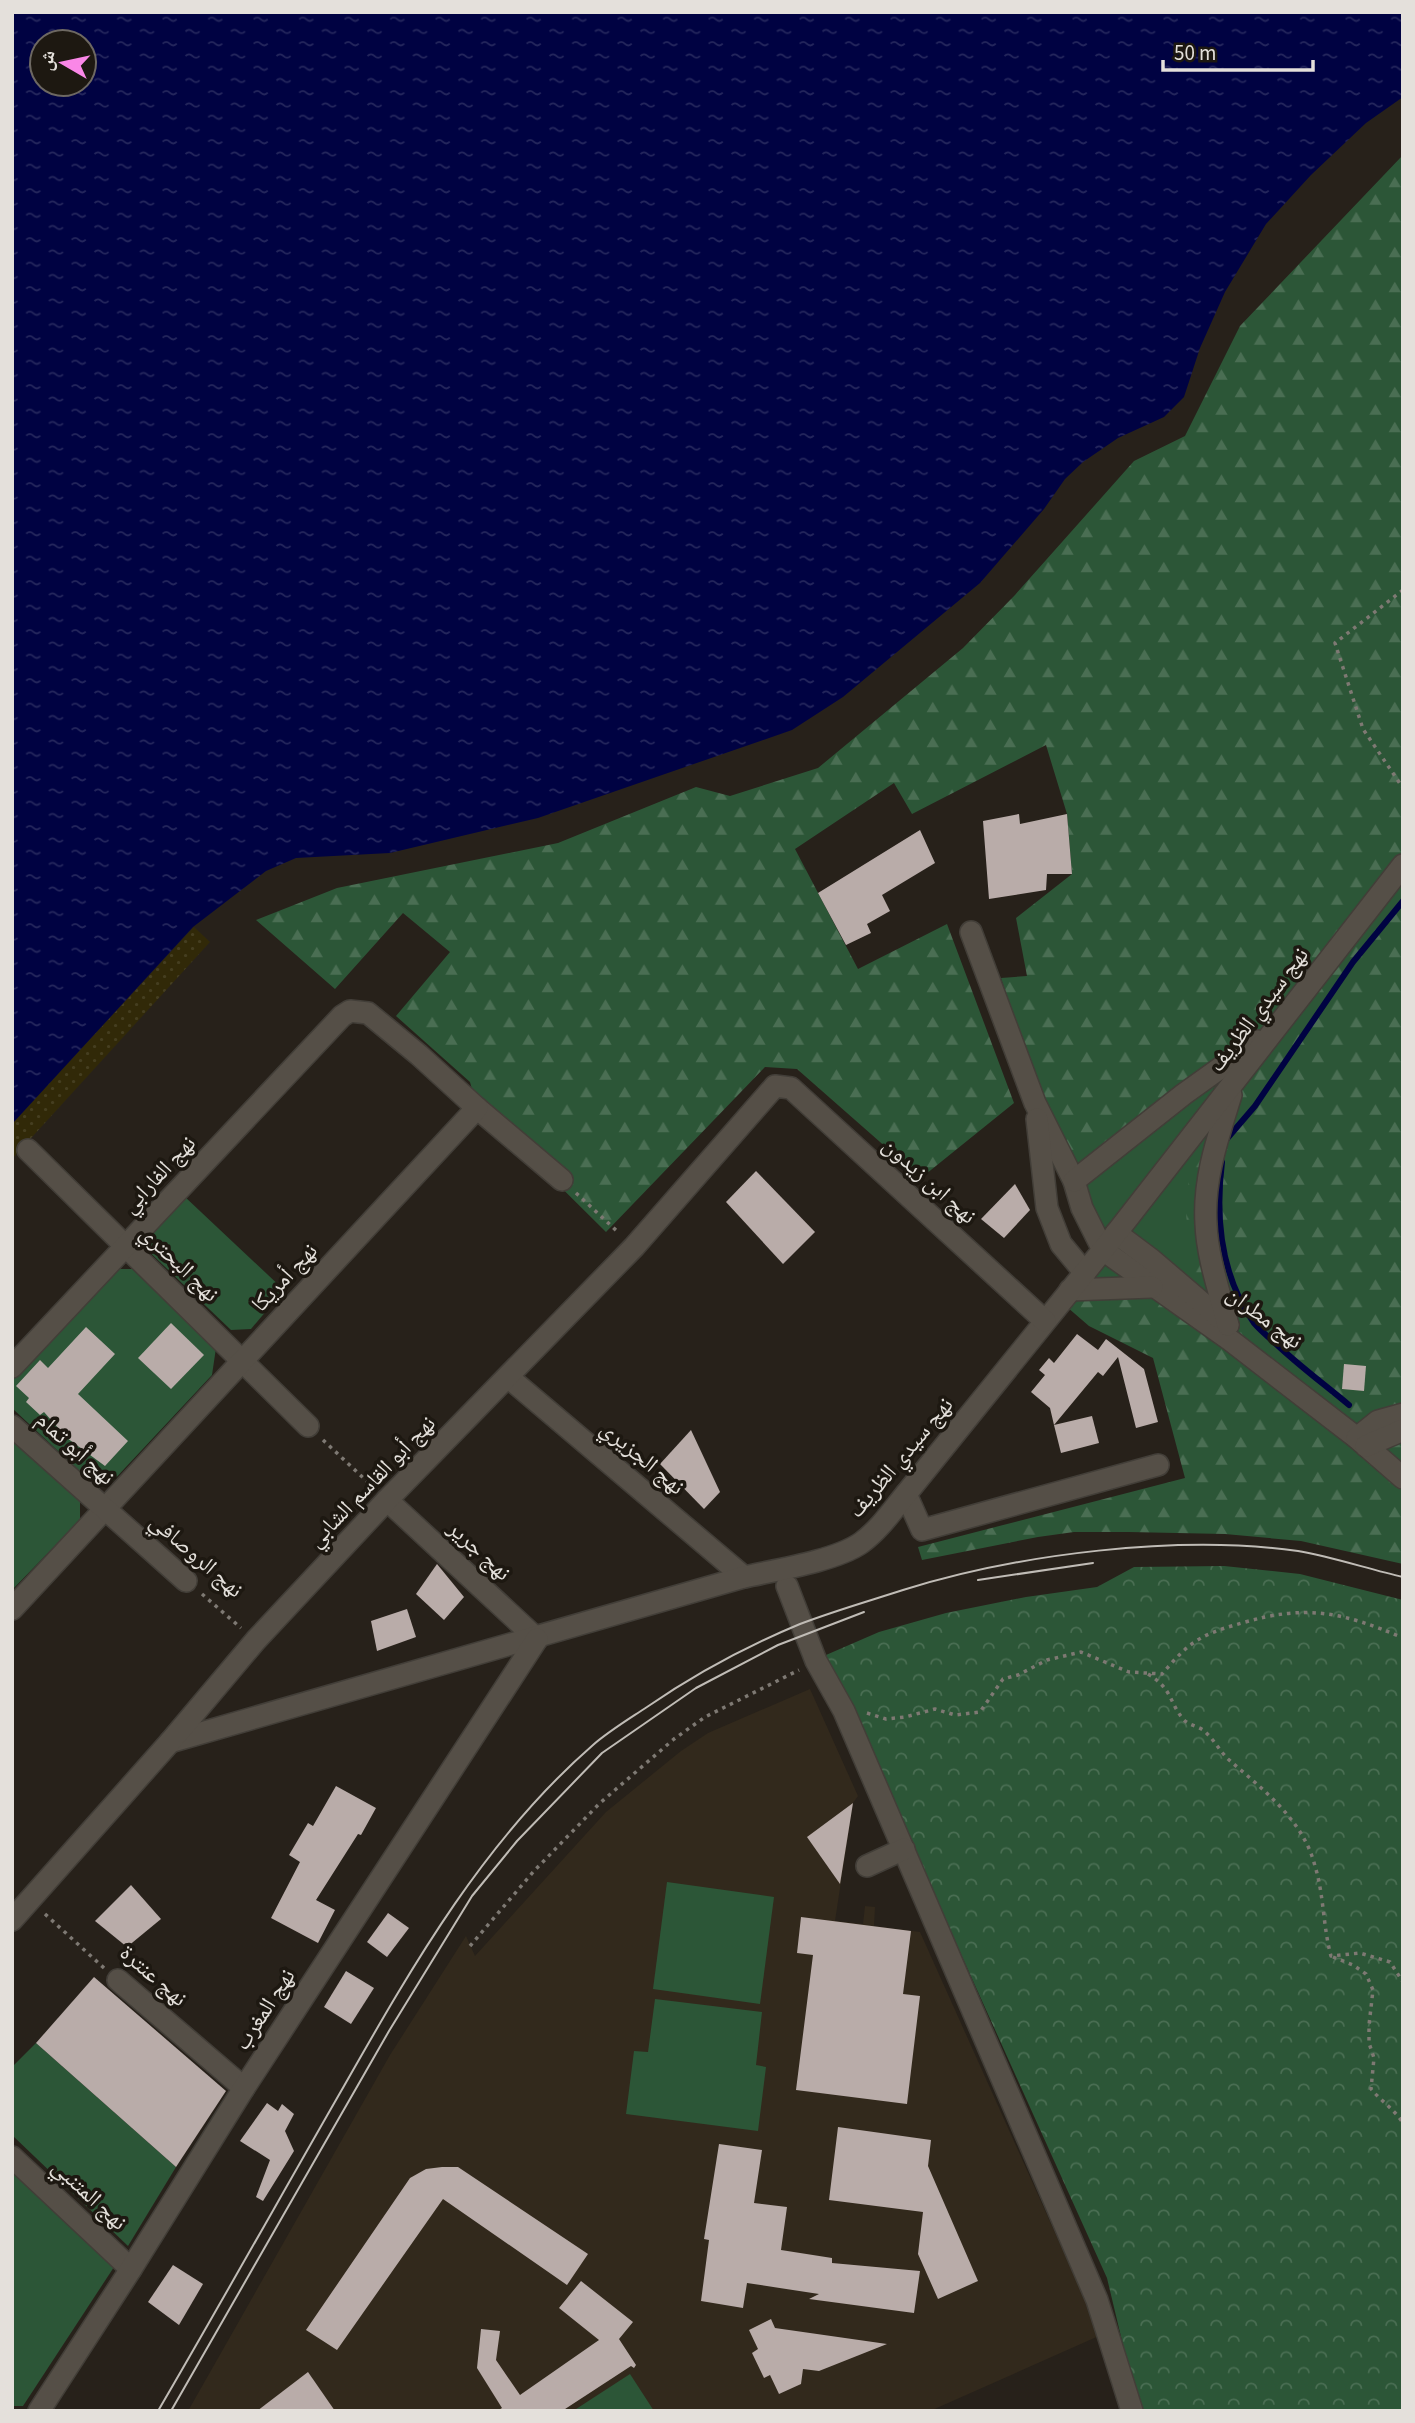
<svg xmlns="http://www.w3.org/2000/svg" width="1415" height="2423" viewBox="0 0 1415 2423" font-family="'Source Sans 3','Noto Naskh Arabic',sans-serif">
  <defs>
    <pattern id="forest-firs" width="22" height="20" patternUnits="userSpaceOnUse" patternTransform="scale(1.75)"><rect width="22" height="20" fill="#2c5637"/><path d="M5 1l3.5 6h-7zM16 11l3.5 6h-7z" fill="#4a6e53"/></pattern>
    <pattern id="sand-dots" width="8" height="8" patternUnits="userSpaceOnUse" patternTransform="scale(1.75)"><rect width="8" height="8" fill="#312908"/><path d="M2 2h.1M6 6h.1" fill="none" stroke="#453e20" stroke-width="1.8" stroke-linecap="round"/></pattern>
    <pattern id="park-crowns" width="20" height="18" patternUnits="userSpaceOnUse" patternTransform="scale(1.75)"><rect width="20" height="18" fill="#2c5637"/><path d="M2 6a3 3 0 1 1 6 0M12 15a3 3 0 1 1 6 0" fill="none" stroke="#4a6e53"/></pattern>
    <pattern id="water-ripples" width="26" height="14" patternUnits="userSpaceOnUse" patternTransform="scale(1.75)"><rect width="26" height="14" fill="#000242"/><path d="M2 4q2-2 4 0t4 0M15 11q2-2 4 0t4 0" fill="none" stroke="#25275d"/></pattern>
  </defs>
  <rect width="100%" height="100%" fill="#27211a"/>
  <!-- built -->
  <path fill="#32291c" d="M810 1689 858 1796 853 1803 835 1921 863 1924 865 1906 875 1907 874 1926 920 1932 1101 2335 930 2411H188L390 2055 466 1936 475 1956 606 1812 681 1751 708 1733Z"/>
  <!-- green -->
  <g fill="#2c5637">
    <path d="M1217 1080 1191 1148 1209 1315 1067 1307 1124 1236C1094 1224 1091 1221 1084 1189L1095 1173Z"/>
    <path d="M184 1196 284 1290 251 1329 231 1330 140 1243Z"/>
    <path d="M113 1269H132L216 1348 212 1375 111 1483 89 1480 12 1408V1374Z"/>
    <path d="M12 1435 80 1500V1520L12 1590Z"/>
    <path d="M667 1882 774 1897 760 2004 653 1989Z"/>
    <path d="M655 1999 762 2012 756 2065 766 2067 758 2131 626 2114 634 2051 648 2052Z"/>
    <path d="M36 2043 176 2167 128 2246 12 2135V2067Z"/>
    <path d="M12 2172 114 2267 23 2406H14L12 2405Z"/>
    <path d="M630 2374 654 2411H573Z"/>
  </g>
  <!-- forest -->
  <path fill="url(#forest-firs)" d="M1403 155V1564L1301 1541 1225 1534 1129 1532H1074L1038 1537 922 1560 918 1547 1185 1478 1153 1358 1089 1326 1067 1307 1101 1284 1133 1283 1208 1314 1192 1268 1186 1214 1191 1148 1216 1082 1095 1173 1084 1189 1040 1098 1001 978 1027 976 1016 918 1072 874 1067 814 1046 745 912 814 894 783 795 849 858 969 947 924 1014 1103 921 1178 797 1069 765 1067 606 1232 476 1103 470 1082 396 1016 450 952 403 913 335 989 256 920 337 888 558 843 696 787 730 796 818 768 963 648 1015 595 1134 461 1185 436 1240 326Z"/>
  <!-- sand -->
  <path fill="url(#sand-dots)" d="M194 927 210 942 12 1159V1124Z"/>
  <!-- park -->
  <path fill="url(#park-crowns)" d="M1224 1566 1300 1574 1403 1600V2411H1142L1134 2391 1107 2278 826 1655 879 1632 946 1613 1026 1597 1097 1587 1134 1567Z"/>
  <!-- water -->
  <path fill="url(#water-ripples)" fill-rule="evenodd" d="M12 12H1403V97L1366 123 1311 175 1266 224 1225 292 1200 348 1184 397 1164 417 1118 438 1083 462 1065 479 1044 509 980 583 843 697 792 730 538 818 390 853 296 858 266 871 193 927 12 1124ZM42 42H84V84H42Z"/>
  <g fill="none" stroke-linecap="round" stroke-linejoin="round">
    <!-- stream -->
    <g stroke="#000242" stroke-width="6">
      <path d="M1225 1141 1255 1106 1353 962 1403 901"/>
      <path d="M1222 1162C1215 1218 1221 1276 1254 1323 1260 1330 1267 1336 1274 1342 1298 1365 1324 1384 1349 1405"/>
    </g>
  </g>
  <!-- building -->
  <g fill="#b9aca9">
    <path d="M1019 814 1020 824 1067 814 1072 874H1047L1046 890 989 899 983 821Z"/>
    <path d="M920 830 935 863 882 895 890 911 867 924 871 933 846 945 818 893Z"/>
    <path d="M756 1171 815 1232 783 1264 726 1202Z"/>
    <path d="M1015 1184 1030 1210 1004 1238 981 1219Z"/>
    <path d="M171 1323 204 1355 171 1389 138 1358Z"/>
    <path d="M86 1327 115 1354 78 1394 128 1441 105 1466 67 1438 44 1412 40 1415 26 1402 29 1398 16 1386 40 1360 48 1368Z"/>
    <path d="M1077 1334 1098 1350 1106 1339 1144 1369 1158 1422 1136 1428 1118 1357 1103 1376 1098 1372 1054 1425 1050 1408 1031 1392 1045 1375 1039 1370 1049 1358 1054 1363Z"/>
    <path d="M1344 1364 1366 1366 1364 1391 1342 1389Z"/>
    <path d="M1092 1416 1099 1443 1061 1453 1054 1425Z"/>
    <path d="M691 1430 720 1492 704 1509 660 1464Z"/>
    <path d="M437 1564 464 1597 444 1620 416 1594Z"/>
    <path d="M407 1609 416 1637 377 1651 371 1621Z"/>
    <path d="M336 1786 376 1808 361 1835 358 1834 316 1900 335 1910 318 1943 271 1918 300 1862 289 1855 308 1823 313 1826Z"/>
    <path d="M853 1803 840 1884 807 1837Z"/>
    <path d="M131 1885 161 1919 127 1947 95 1921Z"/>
    <path d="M388 1913 409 1928 387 1957 367 1942Z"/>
    <path d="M801 1917 911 1931 903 1994 920 1996 907 2104 796 2090 813 1955 797 1953Z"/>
    <path d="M346 1971 374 1988 351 2024 324 2007Z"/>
    <path d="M94 1977 226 2091 176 2167 36 2043Z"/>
    <path d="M267 2103 278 2111 282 2104 294 2114 285 2131 294 2151 263 2201 256 2197 270 2160 240 2141Z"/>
    <path d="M838 2127 931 2140 928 2166 978 2281 938 2299 918 2254 923 2212 829 2200Z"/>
    <path d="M719 2144 762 2150 754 2203 787 2207 781 2250 832 2258V2263L920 2271 914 2313 809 2299 819 2294 747 2283 743 2308 701 2301 709 2240 704 2239Z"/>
    <path d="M442 2167H458L588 2254 567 2285 443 2199 337 2350 306 2330 410 2178 426 2169Z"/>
    <path d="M173 2265 203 2284 179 2325 148 2302Z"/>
    <path d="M581 2281 633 2322 619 2339 636 2365 634 2368 631 2366 562 2411H497L502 2408 477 2368 481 2329 500 2331 496 2360 520 2395 599 2340 559 2308Z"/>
    <path d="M771 2319 775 2328 887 2344 819 2371 803 2369 801 2384 779 2394 770 2375 764 2378 752 2353 758 2349 749 2330Z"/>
    <path d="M308 2372 335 2411H257Z"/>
  </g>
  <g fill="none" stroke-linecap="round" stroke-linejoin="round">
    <!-- minor casing -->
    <g stroke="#423e38" stroke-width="24">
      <g id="minor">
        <path d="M971 932 1035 1103 1074 1181 1082 1208 1103 1250 1230 1340 1357 1438 1403 1478"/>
        <path d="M477 1108 562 1180"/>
        <path d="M1037 1119 1047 1208 1061 1244 1085 1273"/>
        <path d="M28 1150 308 1426"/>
        <path d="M1074 1181 1184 1094 1258 1041"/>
        <path d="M1116 1233 1152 1260 1228 1325"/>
        <path d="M1070 1290 1152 1287"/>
        <path d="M1228 1325C1220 1294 1207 1256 1206 1224 1203 1179 1218 1137 1231 1095"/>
        <path d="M12 1367 342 1016 350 1011 368 1013 419 1055 477 1108 12 1609"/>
        <path d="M508 1377 744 1577"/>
        <path d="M12 1426 186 1581"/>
        <path d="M1357 1438 1378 1421 1403 1414"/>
        <path d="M1366 1446 1403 1430"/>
        <path d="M906 1494 922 1530 1158 1465"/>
        <path d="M387 1500 537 1639"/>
        <path d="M787 1586 816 1661 844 1711 1097 2300 1132 2411"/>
        <path d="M170 1742 744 1577C776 1570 835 1561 861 1543 879 1530 892 1511 906 1494L1103 1250 1403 865"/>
        <path d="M867 1866 904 1849"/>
        <path d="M12 1920 170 1742 256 1640 387 1500 634 1247 775 1086 791 1088 1045 1321"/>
        <path d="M118 1980 244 2088"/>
        <path d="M12 2157 131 2269"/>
        <path d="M39 2411 131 2269 244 2088 537 1639"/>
      </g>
    </g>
    <!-- path -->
    <g stroke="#7e7973" stroke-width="3.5" stroke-dasharray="3.5 5" stroke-linecap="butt">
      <path d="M1403 590 1335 643 1363 729 1403 788"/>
      <path d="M576 1193 619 1233"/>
      <path d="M323 1440 373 1487"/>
      <path d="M202 1594 241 1628"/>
      <path d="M1148 1674C1173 1689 1169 1703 1184 1720 1189 1725 1197 1726 1203 1730 1213 1738 1219 1750 1228 1759 1262 1789 1303 1819 1315 1866 1324 1895 1323 1927 1331 1956L1360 1953 1390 1962 1403 1982"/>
      <path d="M867 1713 886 1719 905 1717 935 1709 955 1715 980 1712 1003 1679 1018 1675 1047 1660 1081 1652 1129 1672 1162 1674C1170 1665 1179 1654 1188 1647 1203 1634 1224 1628 1242 1623 1306 1604 1343 1612 1403 1638"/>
      <path d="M45 1914 104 1968"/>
      <path d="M470 1946 534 1871 600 1803 674 1739 705 1717 799 1670"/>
      <path d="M1333 1957 1353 1965 1366 1974 1373 1990 1369 2025V2043L1374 2058 1371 2089C1381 2101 1394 2109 1403 2123"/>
    </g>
    <!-- minor -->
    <use href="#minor" stroke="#554f47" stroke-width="21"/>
    <!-- tram -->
    <g stroke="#c0bcb6" stroke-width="2">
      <path d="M978 1580 1093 1563"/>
      <path d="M158 2411C221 2303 282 2194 344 2086 414 1963 485 1839 593 1745 609 1731 629 1719 647 1707 695 1674 747 1646 800 1624 834 1611 869 1601 903 1590 1018 1554 1178 1534 1298 1551 1333 1557 1368 1569 1403 1577"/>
      <path d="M171 2411 389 2031 472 1896 517 1841 602 1753 696 1688 778 1645 864 1612"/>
    </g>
  </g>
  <g text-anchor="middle" stroke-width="7" stroke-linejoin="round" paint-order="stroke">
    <!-- street labels -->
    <g font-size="23" fill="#e4e0db" stroke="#1d1811">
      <text transform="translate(1258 1009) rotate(-53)" y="8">نهج سيدي الظريف</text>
      <text transform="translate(158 1174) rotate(-47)" y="8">نهج الفارابي</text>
      <text transform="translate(930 1180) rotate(42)" y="8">نهج ابن زيدون</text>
      <text transform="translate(180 1263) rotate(44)" y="8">نهج البحتري</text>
      <text transform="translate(284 1277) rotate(-47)" y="8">نهج أمريكا</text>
      <text transform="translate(1265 1317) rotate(37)" y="8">نهج مطران</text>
      <text transform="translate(76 1448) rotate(42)" y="8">نهج أبو تمام</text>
      <text transform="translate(643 1457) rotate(40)" y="8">نهج الجزيري</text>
      <text transform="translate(900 1457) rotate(-50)" y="8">نهج سيدي الظريف</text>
      <text transform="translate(371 1481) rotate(-46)" y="8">نهج أبو القاسم الشابي</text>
      <text transform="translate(480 1550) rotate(43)" y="8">نهج جرير</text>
      <text transform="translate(197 1555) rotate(41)" y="8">نهج الروصافي</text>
      <text transform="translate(154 1975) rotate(41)" y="8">نهج عنترة</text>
      <text transform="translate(264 2009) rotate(-57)" y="8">نهج المغرب</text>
      <text transform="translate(90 2194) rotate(43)" y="8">نهج المتنبي</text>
    </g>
  </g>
  <!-- border -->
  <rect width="1415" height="2423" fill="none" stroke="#e4e0db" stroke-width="28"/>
  <!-- north arrow -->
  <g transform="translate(63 63) rotate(279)"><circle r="33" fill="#1d1811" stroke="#6d6862" stroke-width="2"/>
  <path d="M0-5L12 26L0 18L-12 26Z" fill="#fa87e7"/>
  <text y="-10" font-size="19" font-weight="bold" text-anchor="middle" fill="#e4e0db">ش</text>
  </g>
  <!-- scale -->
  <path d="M1163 60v10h150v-10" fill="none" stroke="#e4e0db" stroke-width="3.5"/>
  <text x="1174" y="60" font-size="21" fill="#e4e0db" stroke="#1d1811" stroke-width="5" paint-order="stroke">50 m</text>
</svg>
